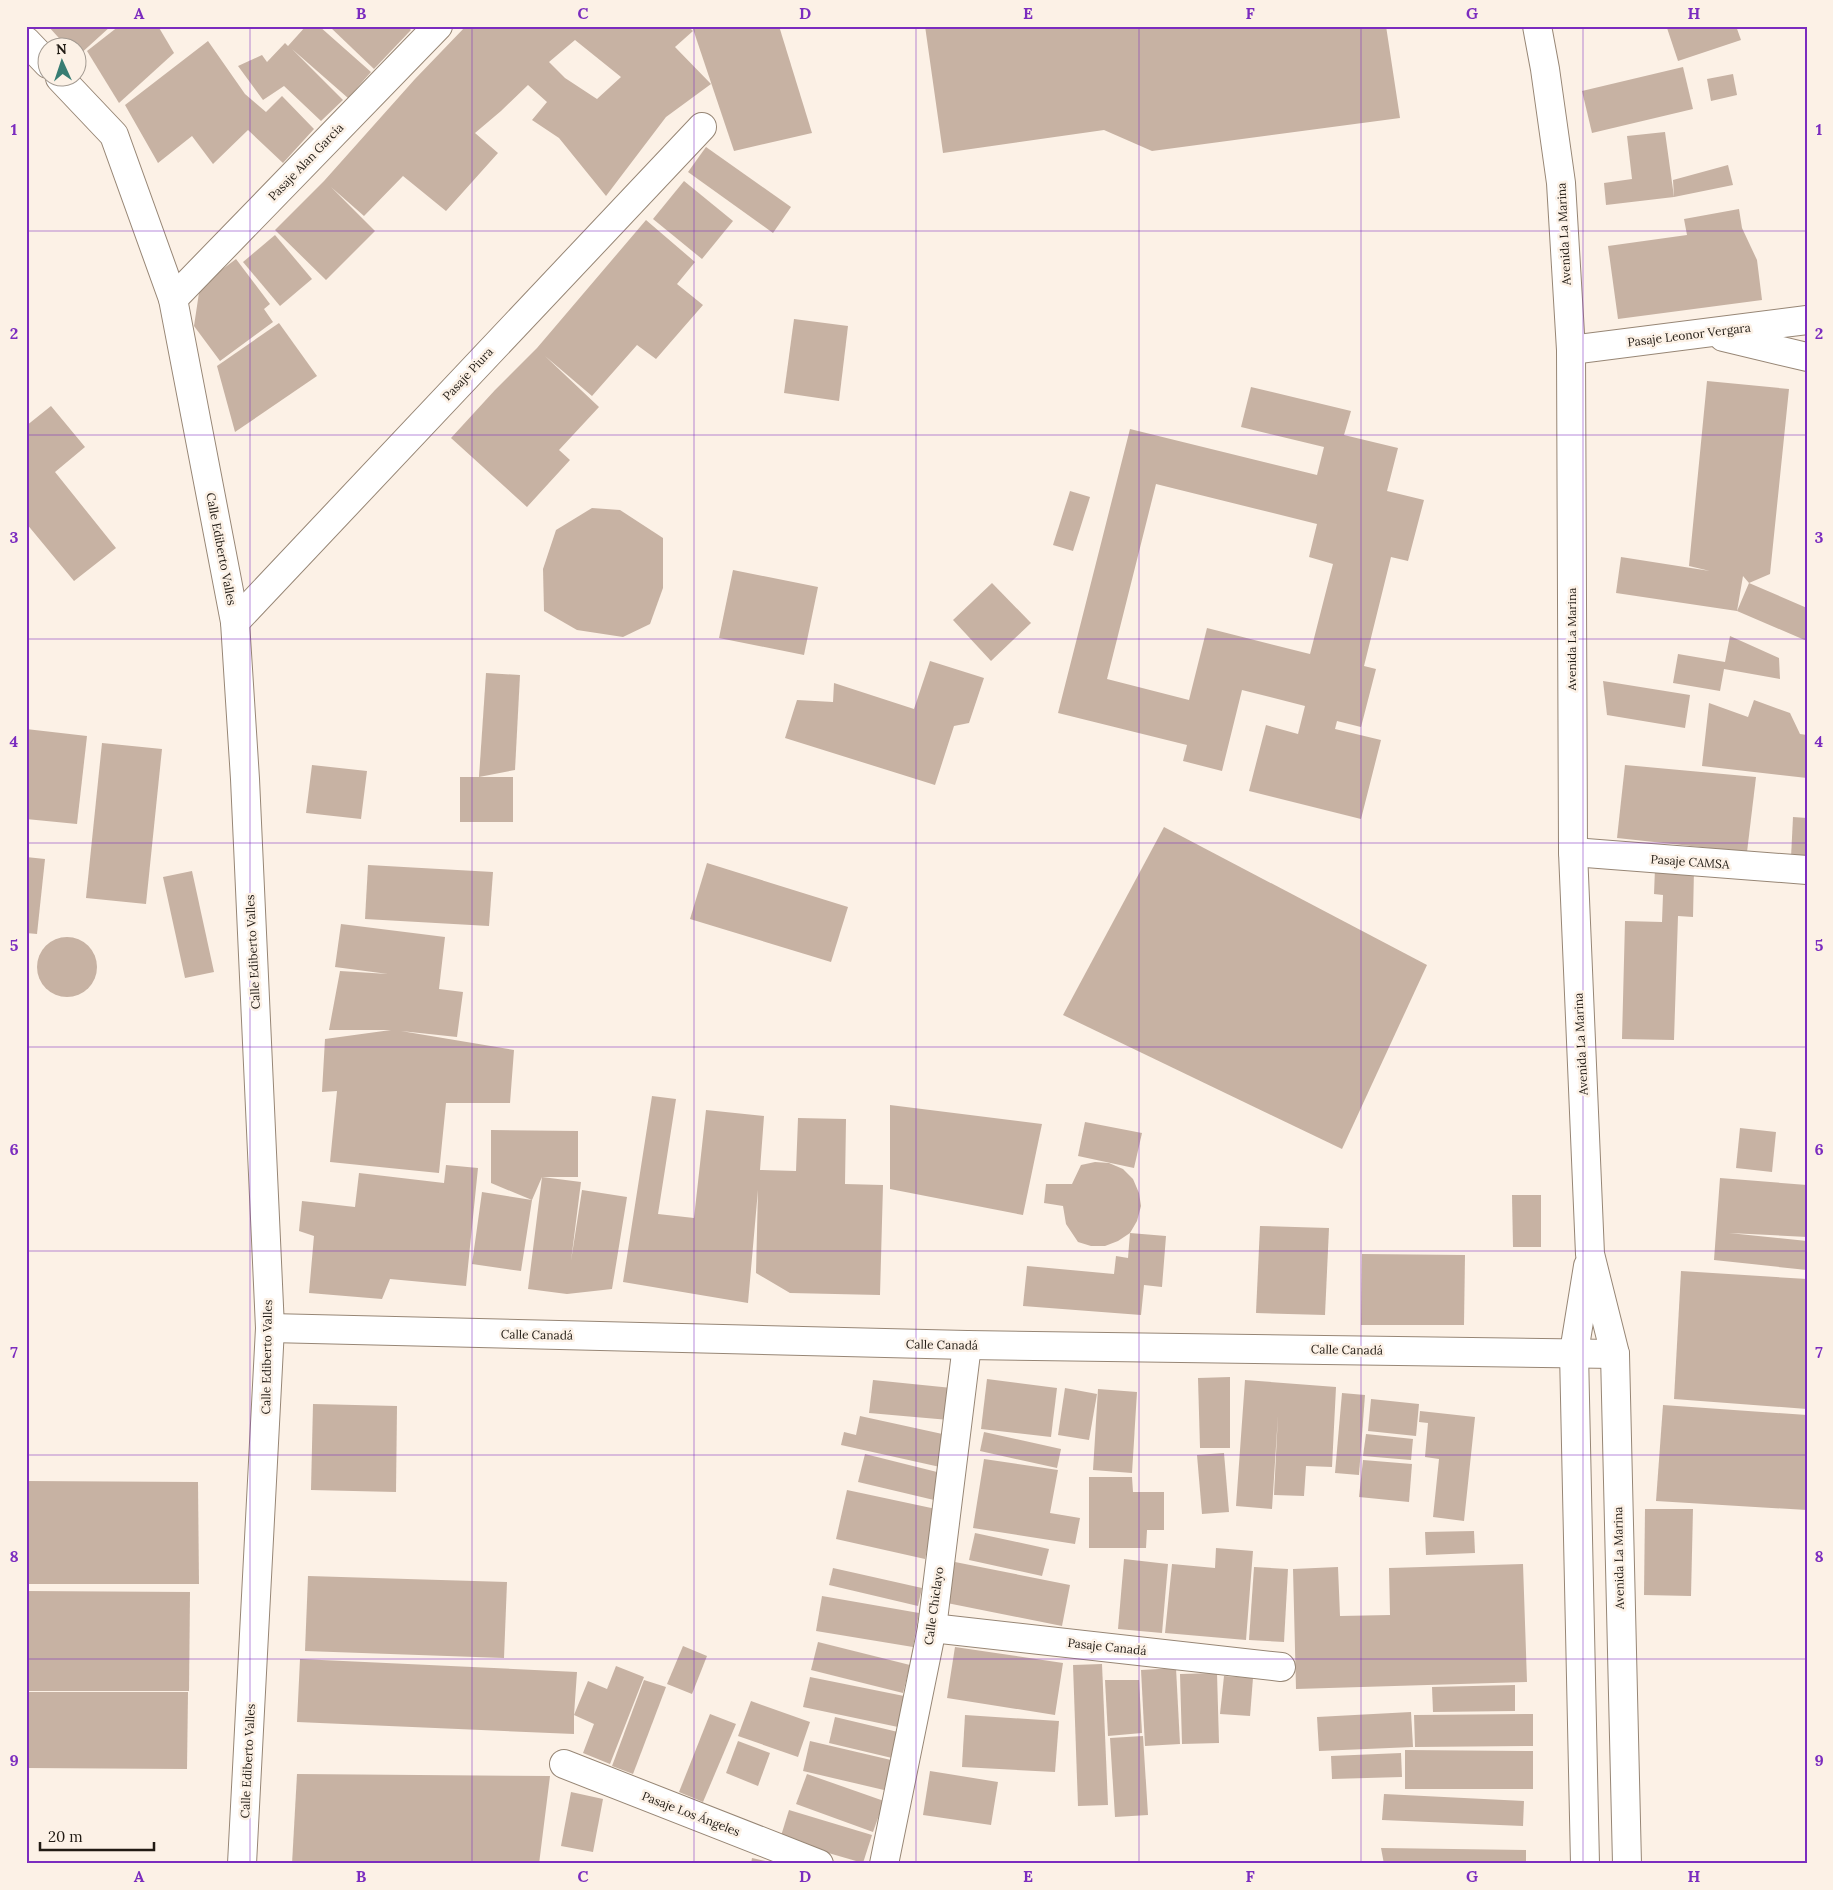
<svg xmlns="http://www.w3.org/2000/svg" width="1833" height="1890" viewBox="0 0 1833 1890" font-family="Lora,serif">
  <rect width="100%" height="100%" fill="#fcf1e6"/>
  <!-- building -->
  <g fill="#c7b2a3" fill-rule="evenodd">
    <path d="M48 26H111L78 56V48H68Z"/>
    <path d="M119 26H158L174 53 119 103 87 51Z"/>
    <path d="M306 26H319L371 72 348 98 292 49 343 100 321 121 284 86 263 100 238 66 262 55 267 62 285 43 288 46Z"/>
    <path d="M329 26H407L411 30 374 69Z"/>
    <path d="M466 26H688L693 31 675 47 711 84 666 117 606 196 559 138 532 120 547 102 528 85 501 111 475 133 498 153 446 211 403 176 364 216 331 187 375 231 326 280 275 230 324 181 415 79ZM575 40 621 77 597 99 565 78 549 62Z"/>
    <path d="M692 26H779L812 133 734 151Z"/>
    <path d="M925 26H1386L1400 118 1152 151 1104 130 943 153Z"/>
    <path d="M1671 26H1736L1741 40 1678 61 1667 28Z"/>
    <path d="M208 41 245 94 266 112 282 96 314 129 283 163 248 130 213 164 192 136 158 163 125 105Z"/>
    <path d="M1683 67 1693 109 1592 133 1582 91Z"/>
    <path d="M1733 74 1737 95 1711 101 1707 79Z"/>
    <path d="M1665 132 1674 197 1606 205 1604 183 1632 179 1627 136Z"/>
    <path d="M706 147 791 207 773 233 688 172Z"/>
    <path d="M1728 165 1733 185 1674 197 1673 180Z"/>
    <path d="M684 181 733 221 702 259 653 219Z"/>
    <path d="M1739 209 1742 228 1757 260 1762 300 1618 319 1608 246 1687 235 1684 219Z"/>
    <path d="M646 220 695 262 677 284 703 305 656 359 637 345 592 396 545 356 599 407 559 450 570 460 527 507 451 438 495 390 537 348Z"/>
    <path d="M275 235 312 279 280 306 243 262Z"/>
    <path d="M236 259 270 304 264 309 273 322 220 361 194 326 200 286Z"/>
    <path d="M794 319 848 326 839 401 784 393Z"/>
    <path d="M279 323 317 376 235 432 217 366Z"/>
    <path d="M1707 381 1789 389 1770 574 1749 583 1807 608V641L1737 611 1616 593 1621 557 1710 571 1689 566ZM1743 576 1749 583 1737 611Z"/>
    <path d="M1251 387 1351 411 1344 435 1398 448 1387 491 1424 500 1408 561 1391 557 1364 666 1376 669 1361 727 1337 721 1335 729 1381 740 1361 819 1249 791 1266 725 1298 734 1305 706 1242 690 1222 771 1183 761 1187 745 1058 713 1130 429 1317 475 1324 447 1241 427ZM1156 484 1317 524 1309 557 1333 564 1310 654 1207 628 1189 700 1107 679Z"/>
    <path d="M51 406 85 447 55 472 116 548 74 581 26 523V426Z"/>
    <path d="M1070 491 1090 497 1073 551 1053 545Z"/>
    <path d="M592 508 620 510 663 538V588L650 624 623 637 577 630 544 611 543 569 556 530Z"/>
    <path d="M733 570 818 587 804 655 719 638Z"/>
    <path d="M992 583 1031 623 991 661 953 620Z"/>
    <path d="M1730 636 1779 658 1780 679 1724 669 1720 691 1673 683 1678 654 1725 662Z"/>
    <path d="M930 661 984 678 969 723 954 726 935 785 785 738 797 700 833 702 834 683 914 709Z"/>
    <path d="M486 673 520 675 515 770 479 777Z"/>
    <path d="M1603 681 1690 695 1685 728 1607 715Z"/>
    <path d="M1754 700 1790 713 1800 734 1807 735V778L1702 766 1709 703 1748 717Z"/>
    <path d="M26 729 87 736 77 824 26 819Z"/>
    <path d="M102 743 162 749 146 904 86 898Z"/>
    <path d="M312 765 367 771 361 819 306 813Z"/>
    <path d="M1625 765 1756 777 1747 852 1617 838Z"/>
    <rect x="460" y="777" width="53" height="45"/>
    <path d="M1793 817 1807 818V858H1791Z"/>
    <path d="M1164 827 1427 965 1342 1149 1063 1015Z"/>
    <path d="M26 857 45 859 37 934 26 933Z"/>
    <path d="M707 863 848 907 831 962 690 919Z"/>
    <path d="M368 865 493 872 489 926 365 919Z"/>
    <path d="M1655 868 1694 869 1693 917 1678 916 1674 1040 1622 1039 1625 921 1662 922 1663 895 1654 894Z"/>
    <path d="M192 871 214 972 185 978 163 877Z"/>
    <path d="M341 924 445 937 439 989 463 992 457 1037 401 1031 514 1050 510 1103H446L439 1173 330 1162 337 1091 322 1092 325 1039 391 1030H329L340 971 388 974 335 967Z"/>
    <circle cx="67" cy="967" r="30"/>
    <path d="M652 1096 676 1099 658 1214 694 1218 706 1110 764 1116 760 1170 796 1171 798 1118 846 1119 845 1184 883 1185 880 1295 790 1293 756 1273 758 1190 748 1303 623 1282Z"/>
    <path d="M890 1105 1042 1124 1023 1215 890 1189Z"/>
    <path d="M1085 1122 1142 1133 1134 1168 1078 1156Z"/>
    <path d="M1740 1128 1776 1132 1772 1172 1736 1168Z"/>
    <path d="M491 1130 578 1131V1177H542L581 1182 571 1261 582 1190 627 1197 612 1289 567 1294 528 1289 542 1177 532 1200 521 1271 472 1264 482 1192 532 1200 491 1183Z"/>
    <path d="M1095 1162 1109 1163 1123 1169 1133 1179 1139 1193 1141 1206 1137 1221 1130 1233 1166 1236 1162 1287 1144 1285 1141 1315 1023 1306 1027 1266 1114 1274 1116 1256 1128 1258 1130 1233 1118 1241 1105 1246H1091L1078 1242 1066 1224 1063 1206 1044 1203 1046 1184H1072L1081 1165Z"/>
    <path d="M446 1165 478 1168 466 1286 390 1279 382 1299 309 1293 314 1236 299 1231 302 1201 355 1207 359 1173 444 1183Z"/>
    <path d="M1720 1178 1807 1185V1237L1729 1233 1807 1241V1270L1714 1260Z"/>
    <path d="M1512 1195H1541V1247H1513Z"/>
    <path d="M1260 1226 1329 1228 1325 1315 1256 1313Z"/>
    <path d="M1362 1254 1465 1255 1464 1325H1361Z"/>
    <path d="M1681 1271 1807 1279V1409L1674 1399Z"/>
    <path d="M1230 1377V1448H1200L1198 1378Z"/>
    <path d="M987 1379 1057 1388 1051 1437 981 1429Z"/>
    <path d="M873 1380 952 1388 949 1420 869 1413Z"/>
    <path d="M1245 1380 1336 1387 1332 1467 1306 1466 1304 1496 1274 1495 1278 1415 1272 1509 1236 1506Z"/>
    <path d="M1065 1388 1097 1394 1089 1440 1058 1435Z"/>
    <path d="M1098 1389 1137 1392 1132 1473 1093 1470Z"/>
    <path d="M1342 1393 1365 1395 1359 1475 1335 1473Z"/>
    <path d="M1371 1399 1419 1404 1416 1436 1368 1431Z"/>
    <path d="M313 1404 397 1406 396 1492 311 1490Z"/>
    <path d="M1663 1405 1807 1415V1510L1656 1501Z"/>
    <path d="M1420 1411 1475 1417 1464 1521 1433 1517 1439 1459 1425 1457 1428 1423 1419 1422Z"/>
    <path d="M860 1416 947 1435 940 1467 841 1445 844 1432 856 1435Z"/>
    <path d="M984 1432 1061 1449 1057 1468 980 1451Z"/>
    <path d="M1366 1434 1413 1439 1411 1460 1363 1456Z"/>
    <path d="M1224 1453 1229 1512 1202 1514 1197 1455Z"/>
    <path d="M865 1454 941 1473 934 1500 858 1482Z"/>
    <path d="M984 1459 1058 1470 1050 1513 1080 1518 1075 1544 973 1528Z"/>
    <path d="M1363 1460 1412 1464 1409 1502 1359 1497Z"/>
    <path d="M1089 1477H1132L1133 1492H1164V1530H1147L1146 1548H1089Z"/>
    <path d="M26 1481 198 1482 199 1584H26Z"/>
    <path d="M847 1490 936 1509 925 1559 836 1539Z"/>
    <path d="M1645 1509H1693L1691 1596 1644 1595Z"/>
    <path d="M1474 1531 1475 1553 1426 1555 1425 1532Z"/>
    <path d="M975 1533 1049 1549 1042 1576 969 1560Z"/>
    <path d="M1216 1548 1253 1551 1246 1640 1165 1633 1172 1564 1215 1568Z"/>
    <path d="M1124 1559 1168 1564 1162 1633 1118 1629Z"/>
    <path d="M955 1562 1070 1585 1062 1626 947 1603Z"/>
    <path d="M1523 1564 1527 1682 1296 1689 1293 1569 1338 1567 1340 1616 1390 1615 1389 1568Z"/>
    <path d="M1254 1567 1288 1569 1284 1642 1249 1640Z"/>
    <path d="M833 1568 922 1588 918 1606 829 1585Z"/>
    <path d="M308 1576 507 1582 504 1658 305 1651Z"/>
    <path d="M26 1591 190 1592 189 1691H26Z"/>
    <path d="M822 1596 919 1613 913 1647 816 1631Z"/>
    <path d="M818 1642 910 1665 903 1693 811 1670Z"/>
    <path d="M683 1646 707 1656 692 1694 667 1684Z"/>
    <path d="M955 1647 1063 1663 1055 1715 947 1698Z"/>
    <path d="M300 1659 577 1672 574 1715 588 1681 607 1689 616 1666 644 1677 610 1764 583 1753 594 1724 574 1715V1734L297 1722Z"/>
    <path d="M1102 1664 1108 1805 1078 1806 1073 1665Z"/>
    <path d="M1176 1668 1180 1744 1145 1746 1141 1670Z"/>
    <path d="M1217 1673 1219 1743 1182 1744 1180 1674Z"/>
    <path d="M1224 1676 1253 1678 1250 1716 1220 1714Z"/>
    <path d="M810 1677 904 1696 898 1727 803 1707Z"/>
    <path d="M644 1680 666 1687 633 1774 612 1766Z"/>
    <path d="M1105 1680H1139L1142 1733 1108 1736Z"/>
    <path d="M1515 1685V1711L1433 1712 1432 1687Z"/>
    <path d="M26 1692H188L187 1769 26 1768Z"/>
    <path d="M751 1701 810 1722 798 1757 738 1736Z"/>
    <path d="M1411 1712 1413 1747 1319 1751 1317 1717Z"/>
    <path d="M710 1714 736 1724 703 1802 679 1792Z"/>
    <path d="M1533 1714V1746L1415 1747 1414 1715Z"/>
    <path d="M965 1715 1059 1721 1055 1772 962 1767Z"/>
    <path d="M835 1717 898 1732 892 1758 829 1743Z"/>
    <path d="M1143 1736 1148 1815 1115 1817 1110 1738Z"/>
    <path d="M738 1741 770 1753 758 1786 726 1773Z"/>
    <path d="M810 1741 891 1760 884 1790 803 1771Z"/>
    <path d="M1405 1750 1533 1751V1789H1405Z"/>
    <path d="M1401 1753 1402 1777 1332 1779 1331 1756Z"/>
    <path d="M930 1771 998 1782 991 1825 923 1815Z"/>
    <path d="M297 1774 550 1776 539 1864H292Z"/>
    <path d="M807 1774 884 1801 873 1832 796 1804Z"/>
    <path d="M571 1792 603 1799 593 1852 561 1846Z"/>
    <path d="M1384 1794 1524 1801 1523 1826 1382 1820Z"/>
    <path d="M789 1810 872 1835 863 1863 780 1839Z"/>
    <path d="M1381 1848 1526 1850V1864H1384Z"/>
    <path d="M752 1858 774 1863V1864H751Z"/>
  </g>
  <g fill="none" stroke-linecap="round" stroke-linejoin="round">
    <!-- minor casing -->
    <g stroke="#978675" stroke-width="30">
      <g id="minor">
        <path d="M26 41 48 64"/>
        <path d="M60 78 114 135 173 299 235 622 245 779 270 1328 242 1864"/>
        <path d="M173 299 438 26"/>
        <path d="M1723 337 1807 357"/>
        <path d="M1571 350 1807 320"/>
        <path d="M235 622 702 127"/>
        <path d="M1573 852 1807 870"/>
        <path d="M270 1328 967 1345 1615 1354"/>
        <path d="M932 1628 1281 1667"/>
        <path d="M564 1764 819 1864"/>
        <path d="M884 1864 932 1628 967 1345"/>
      </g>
    </g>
    <!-- major casing -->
    <g stroke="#978675" stroke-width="30">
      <g id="major">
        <path d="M1537 26 1545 69 1561 183 1571 350 1573 852 1590 1254 1615 1354 1627 1864"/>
        <path d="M1585 1864 1574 1352 1588 1266"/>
      </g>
    </g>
    <!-- minor -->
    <use href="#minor" stroke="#fff" stroke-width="28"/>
    <!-- major -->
    <use href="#major" stroke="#fff" stroke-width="28"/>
  </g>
  <!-- grid -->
  <path fill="none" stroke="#7b2cbf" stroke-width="1" stroke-opacity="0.55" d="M250 26V1864M472 26V1864M694 26V1864M916 26V1864M1139 26V1864M1361 26V1864M1583 26V1864M26 231H1807M26 435H1807M26 639H1807M26 843H1807M26 1047H1807M26 1251H1807M26 1455H1807M26 1659H1807"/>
  <g text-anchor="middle" stroke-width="5" stroke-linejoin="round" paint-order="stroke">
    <!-- street labels -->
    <g font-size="12" fill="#211b14" stroke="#fcf1e6">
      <text transform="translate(306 162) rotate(-46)" y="4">Pasaje Alan García</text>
      <text transform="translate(1564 234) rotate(-93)" y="4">Avenida La Marina</text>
      <text transform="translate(1689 335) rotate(-7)" y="4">Pasaje Leonor Vergara</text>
      <text transform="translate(468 374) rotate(-47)" y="4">Pasaje Piura</text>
      <text transform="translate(221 549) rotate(79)" y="4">Calle Ediberto Valles</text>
      <text transform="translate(1572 639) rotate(-90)" y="4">Avenida La Marina</text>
      <text transform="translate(1690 862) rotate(4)" y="4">Pasaje CAMSA</text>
      <text transform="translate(253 952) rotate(-93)" y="4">Calle Ediberto Valles</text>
      <text transform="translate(1581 1044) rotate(-93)" y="4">Avenida La Marina</text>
      <text transform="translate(537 1335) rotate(1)" y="4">Calle Canadá</text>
      <text transform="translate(942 1345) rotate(1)" y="4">Calle Canadá</text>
      <text transform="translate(1347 1350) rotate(1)" y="4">Calle Canadá</text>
      <text transform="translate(267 1357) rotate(-89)" y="4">Calle Ediberto Valles</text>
      <text transform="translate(1619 1558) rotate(-91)" y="4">Avenida La Marina</text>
      <text transform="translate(934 1606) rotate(-82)" y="4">Calle Chiclayo</text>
      <text transform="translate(1107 1647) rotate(6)" y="4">Pasaje Canadá</text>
      <text transform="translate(248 1761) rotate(-87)" y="4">Calle Ediberto Valles</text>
      <text transform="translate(691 1814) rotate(21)" y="4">Pasaje Los Ángeles</text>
    </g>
  </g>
  <!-- border -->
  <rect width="1833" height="1890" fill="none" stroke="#fcf1e6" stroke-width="55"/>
  <!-- north arrow -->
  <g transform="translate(62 62) rotate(357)"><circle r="24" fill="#fcf1e6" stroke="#a49b92"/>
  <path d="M0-4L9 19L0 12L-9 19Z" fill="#387d73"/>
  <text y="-8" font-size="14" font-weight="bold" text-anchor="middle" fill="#211b14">N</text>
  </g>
  <!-- scale -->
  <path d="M40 1842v8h114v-8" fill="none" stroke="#211b14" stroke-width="2.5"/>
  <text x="48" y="1842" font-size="15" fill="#211b14" stroke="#fcf1e6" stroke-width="4" paint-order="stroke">20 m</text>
  <rect x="28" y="28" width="1778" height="1834" fill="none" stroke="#7b2cbf" stroke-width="2"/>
  <g font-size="16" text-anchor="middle" font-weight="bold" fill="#7b2cbf">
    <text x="139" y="19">A</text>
    <text x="361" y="19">B</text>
    <text x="583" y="19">C</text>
    <text x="805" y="19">D</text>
    <text x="1028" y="19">E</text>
    <text x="1250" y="19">F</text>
    <text x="1472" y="19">G</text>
    <text x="1694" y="19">H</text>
    <text x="14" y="135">1</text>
    <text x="1819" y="135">1</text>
    <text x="14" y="339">2</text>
    <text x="1819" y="339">2</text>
    <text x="14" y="543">3</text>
    <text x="1819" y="543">3</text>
    <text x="14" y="747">4</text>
    <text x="1819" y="747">4</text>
    <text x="14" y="951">5</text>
    <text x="1819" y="951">5</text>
    <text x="14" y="1155">6</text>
    <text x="1819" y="1155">6</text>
    <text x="14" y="1358">7</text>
    <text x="1819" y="1358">7</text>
    <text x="14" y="1562">8</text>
    <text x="1819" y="1562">8</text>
    <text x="14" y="1766">9</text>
    <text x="1819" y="1766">9</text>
    <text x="139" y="1882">A</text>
    <text x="361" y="1882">B</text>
    <text x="583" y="1882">C</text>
    <text x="805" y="1882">D</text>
    <text x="1028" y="1882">E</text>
    <text x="1250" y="1882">F</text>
    <text x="1472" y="1882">G</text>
    <text x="1694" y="1882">H</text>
  </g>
</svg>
